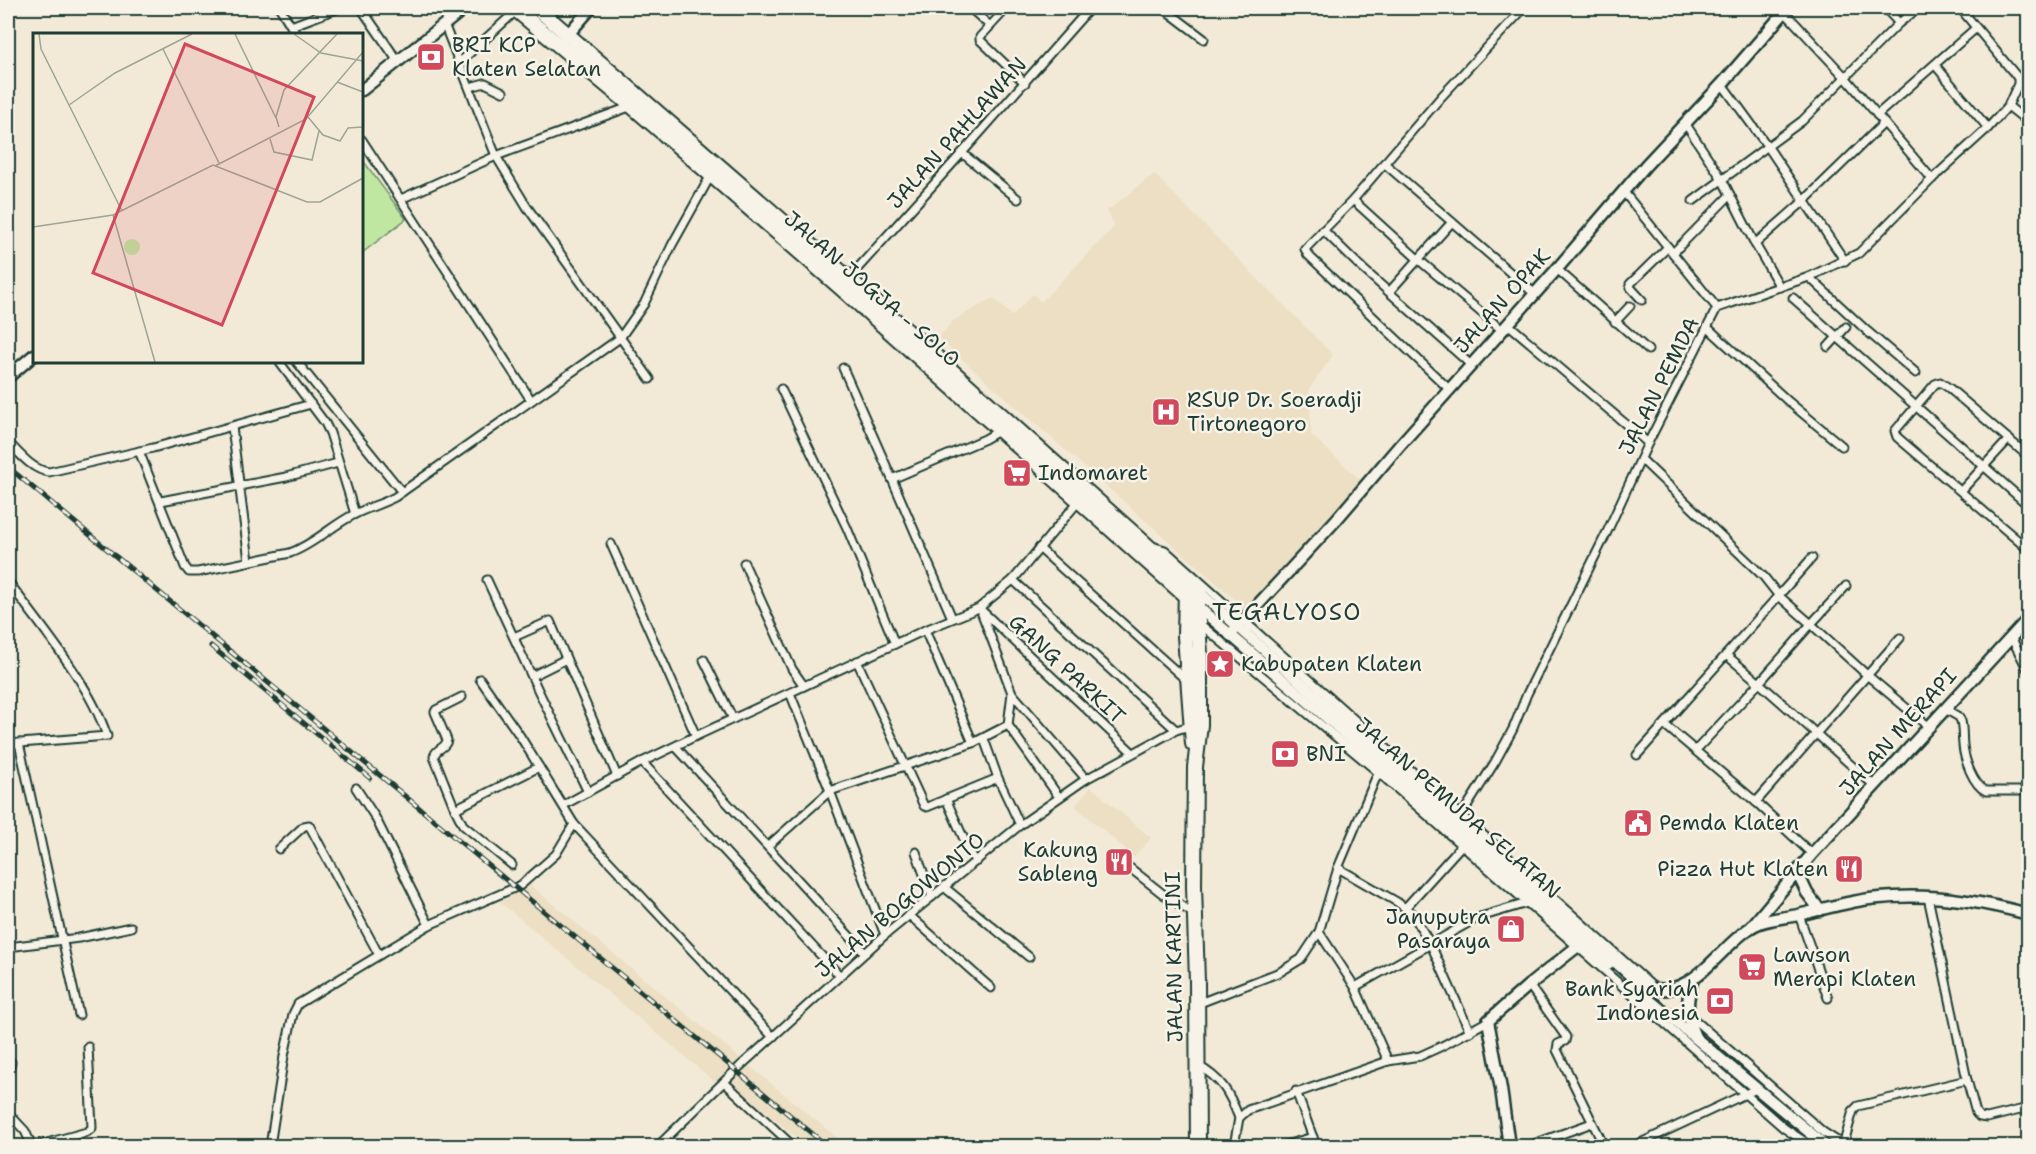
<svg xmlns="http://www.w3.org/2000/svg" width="2036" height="1154" viewBox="0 0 2036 1154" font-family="'Shantell Sans',sans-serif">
  <rect width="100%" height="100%" fill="#f2ead7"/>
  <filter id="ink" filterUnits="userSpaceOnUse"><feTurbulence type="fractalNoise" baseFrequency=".0167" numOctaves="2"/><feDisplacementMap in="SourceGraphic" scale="12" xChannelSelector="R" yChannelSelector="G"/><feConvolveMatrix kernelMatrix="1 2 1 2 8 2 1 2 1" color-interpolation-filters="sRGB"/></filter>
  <g filter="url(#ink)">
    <!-- built -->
    <g fill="#ecdfc3">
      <path d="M1154 174 1333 355 1309 389 1311 435 1362 481 1247 610 938 338 953 321 993 298 1012 316 1033 294 1041 302 1115 226 1107 211Z"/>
      <path d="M1091 787 1151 838 1134 857 1075 806Z"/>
      <path d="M530 885 847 1146H807L722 1077 715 1082 500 902Z"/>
    </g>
    <!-- green -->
    <path fill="#c0e7a2" stroke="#70926b" stroke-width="1.5" d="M362 159 406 219 362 253Z"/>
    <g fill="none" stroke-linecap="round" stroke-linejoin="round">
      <!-- street casing -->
      <g stroke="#1f3d34" stroke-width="11">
        <g id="street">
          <path d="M280 8 296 34"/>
          <path d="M361 8 397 60"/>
          <path d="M970 8 989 25"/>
          <path d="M1007 8 980 37V40L1025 83"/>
          <path d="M1163 8 1204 39"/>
          <path d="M1781 8 1846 78 1932 179"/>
          <path d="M1885 8 1899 23"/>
          <path d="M444 24 496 156 527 207 650 379"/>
          <path d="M291 26 339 8"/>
          <path d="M460 62 517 10"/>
          <path d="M1935 65 1988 128"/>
          <path d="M1722 84 1768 147 1845 261"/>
          <path d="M470 87 485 83 503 92"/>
          <path d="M2008 106 2028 122"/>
          <path d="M1877 115 1976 28"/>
          <path d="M1685 123 1722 179 1755 244 1780 287"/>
          <path d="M362 140 531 400"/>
          <path d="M962 153 1018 199"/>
          <path d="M1384 163 1535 294"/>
          <path d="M1623 191 1717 308"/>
          <path d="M401 199 496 156 632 106"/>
          <path d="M1353 200 1419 260 1502 330"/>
          <path d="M1693 201 1802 121 1899 23 1919 8"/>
          <path d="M1323 230 1363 269 1471 365"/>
          <path d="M1755 244 1804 201 1884 123"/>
          <path d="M1673 253 1730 195"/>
          <path d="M1557 269 1648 350"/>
          <path d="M1809 277 1867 331 1916 373"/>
          <path d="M848 279 962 153 1090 8"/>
          <path d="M1389 292 1452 222"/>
          <path d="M1793 298 2028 505"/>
          <path d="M1642 300 1631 288 1630 284 1668 247"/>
          <path d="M1615 322 1630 306"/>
          <path d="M1508 324 1648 443"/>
          <path d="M1707 327 1789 402 1842 446"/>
          <path d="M1828 347 1846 327"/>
          <path d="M297 362 402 492"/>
          <path d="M280 363 325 423 330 433 355 514"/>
          <path d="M843 368 892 479"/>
          <path d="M781 389 847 528 895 644"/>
          <path d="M1449 389 1308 255 1305 249 1353 200 1441 97 1524 8"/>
          <path d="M232 427 249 561"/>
          <path d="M8 442C19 453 32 470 49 472L153 448 311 404"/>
          <path d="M139 451 185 567 189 572H198L290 553C315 544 332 525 355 514 369 507 382 504 395 497L620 338 644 304 672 245 711 175"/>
          <path d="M2028 456 1949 388 1940 382 1935 384 1895 431 1897 437 2028 549"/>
          <path d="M1641 459 1764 577 1779 596 1811 624 1760 682 1696 750"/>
          <path d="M1961 491 2009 439"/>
          <path d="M161 501 286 477 338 463"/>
          <path d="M611 544 696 736"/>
          <path d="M1152 546 1165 550 1175 559 1652 986"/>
          <path d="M1039 548 1186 680"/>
          <path d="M744 563 792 669 804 686"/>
          <path d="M487 580 539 692 588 792"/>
          <path d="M1013 580 1176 730"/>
          <path d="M8 581C41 627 89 682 107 736L8 744"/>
          <path d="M1846 586 1811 624 1867 675 1929 727"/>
          <path d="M979 608 1133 753"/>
          <path d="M982 614 1012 693 1086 779"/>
          <path d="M952 618 892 479 985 439 1002 429"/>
          <path d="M1200 624 1378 772 1784 1128 1811 1146"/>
          <path d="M925 630 973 743"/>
          <path d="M514 637 550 621 617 776"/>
          <path d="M2011 637 2028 670"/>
          <path d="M1726 655C1778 697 1825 743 1875 786"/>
          <path d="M704 660 733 719"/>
          <path d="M857 661 924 806 927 807 998 778"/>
          <path d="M532 676 566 659"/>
          <path d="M480 679 520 736 574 824 773 1037"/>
          <path d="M790 693 830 791 885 935"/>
          <path d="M1945 709 1959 717 1961 721C1963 729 1962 737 1963 745 1964 759 1973 785 1986 791H2028"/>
          <path d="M1008 725 1059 797"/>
          <path d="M1665 725 1756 802 1812 854"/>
          <path d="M984 739 998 778 1020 825"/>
          <path d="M19 743 79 1015"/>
          <path d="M676 747 865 953"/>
          <path d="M1637 755 1812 558"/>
          <path d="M642 762 840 976"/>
          <path d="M356 788 375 817 429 925"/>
          <path d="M946 799 971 855 977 861"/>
          <path d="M1756 802 1900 638"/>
          <path d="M564 805 642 762 696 736 925 630 979 608 1013 580 1078 502"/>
          <path d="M455 809 434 757C435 748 446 749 447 740L435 712 436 710 462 697"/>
          <path d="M1456 824 1495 762 1513 729 1527 694 1607 532 1648 443 1717 308 1809 277 1859 253 1932 179 1988 128 2008 106 2018 84V78L1960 8"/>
          <path d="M768 846 830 791 973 743 1008 725 1012 693"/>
          <path d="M279 849 304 826 309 825 379 955"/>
          <path d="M916 852 932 897"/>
          <path d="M512 865 463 825 455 809 539 767"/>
          <path d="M1130 868 1163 894 1194 914"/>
          <path d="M1338 868 1397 902 1412 913 1431 945 1470 1032"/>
          <path d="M944 887 1029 957"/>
          <path d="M1928 897 1967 1080 1976 1113 1980 1117 1987 1118 2028 1108"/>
          <path d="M1406 907 1461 846"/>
          <path d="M909 915 991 988"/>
          <path d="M1799 915 1828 998"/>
          <path d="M1319 932 1355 987 1388 1061"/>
          <path d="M8 947 79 938 131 927"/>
          <path d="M1529 985 1566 1037 1565 1041 1558 1044 1557 1050 1604 1146"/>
          <path d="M1355 987 1477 918 1527 903"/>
          <path d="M1197 1004 1280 972 1301 959 1319 932 1338 868 1380 768"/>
          <path d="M1689 1015 1823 1132 1845 1146"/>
          <path d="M1197 1065C1222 1079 1229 1092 1239 1118"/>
          <path d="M8 1074 11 1062"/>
          <path d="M724 1082 793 1146"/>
          <path d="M1296 1091 1316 1146"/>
          <path d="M8 1109 10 1120 8 1132"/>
          <path d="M9 1114 25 1131 32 1146"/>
          <path d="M36 1146 87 1132 92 1128 88 1047"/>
          <path d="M270 1146 284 1056 293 1014 298 1004 429 925 521 885 556 854 574 824"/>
          <path d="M658 1146 735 1071 885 935 1020 825 1086 779 1176 730 1190 726"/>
          <path d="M1234 1146 1239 1118 1248 1110 1388 1061 1420 1056 1442 1046 1488 1021"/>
          <path d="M1282 1146 1313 1137"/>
          <path d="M1528 1146 1592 1123"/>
          <path d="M1634 1146 1756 1089"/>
          <path d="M1843 1146 1853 1111 1858 1106 1967 1080"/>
          <path d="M2027 1146 2028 1135"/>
        </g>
      </g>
      <!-- secondary casing -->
      <g stroke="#1f3d34" stroke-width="15">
        <g id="secondary">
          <path d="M564 39 591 8"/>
          <path d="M362 90 465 8"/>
          <path d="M8 377 34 355"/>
          <path d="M1199 592 1640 984C1687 1008 1717 949 1750 928 1762 919 1784 918 1798 915 1824 909 1852 900 1879 898 1929 893 1981 901 2028 914"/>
          <path d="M1197 606 1319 711 1608 965"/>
          <path d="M1230 635 1336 520 1400 445 1557 269 1646 165 1722 84 1788 8"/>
          <path d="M1797 872 1807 893 1820 910"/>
          <path d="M1752 926 1812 854 2028 619"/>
          <path d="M1693 979C1686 1001 1686 1016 1695 1037"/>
          <path d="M1629 983 1826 1146"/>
          <path d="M1509 1146 1501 1089 1488 1021 1529 985 1588 938"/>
        </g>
      </g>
      <!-- highway casing -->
      <g stroke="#1f3d34" stroke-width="18">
        <g id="highway">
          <path d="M514 8 632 106 840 287 1197 606"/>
          <path d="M537 8 849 279 1199 592 1197 606 1200 654V725L1195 767 1194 886 1197 982 1198 1146"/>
          <path d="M1186 590 1185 636 1193 744"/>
        </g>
      </g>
      <!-- street -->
      <use href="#street" stroke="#f7f3e8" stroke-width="7"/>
      <!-- secondary -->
      <use href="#secondary" stroke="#f7f3e8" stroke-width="10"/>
      <!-- highway -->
      <use href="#highway" stroke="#f7f3e8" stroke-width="14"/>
      <!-- rail casing -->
      <g stroke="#1f3d34" stroke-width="5">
        <g id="rail">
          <path d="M8 467 827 1146"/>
          <path d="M211 646 370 778"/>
        </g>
      </g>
      <!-- rail -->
      <use href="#rail" stroke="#f7f3e8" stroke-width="3" stroke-dasharray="9" stroke-linecap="butt"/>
    </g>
  </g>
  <!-- icons -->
  <defs>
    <g id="bank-square" transform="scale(1.5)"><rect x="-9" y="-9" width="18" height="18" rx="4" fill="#d1495b" stroke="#f7f3e8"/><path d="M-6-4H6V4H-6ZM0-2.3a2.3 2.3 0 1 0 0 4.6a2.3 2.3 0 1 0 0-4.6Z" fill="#fff"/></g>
    <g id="hospital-square" transform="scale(1.5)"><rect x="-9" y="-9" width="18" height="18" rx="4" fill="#d1495b" stroke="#f7f3e8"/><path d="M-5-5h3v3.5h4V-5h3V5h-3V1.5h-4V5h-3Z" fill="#fff"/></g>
    <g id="supermarket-square" transform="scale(1.5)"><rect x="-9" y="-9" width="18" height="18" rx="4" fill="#d1495b" stroke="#f7f3e8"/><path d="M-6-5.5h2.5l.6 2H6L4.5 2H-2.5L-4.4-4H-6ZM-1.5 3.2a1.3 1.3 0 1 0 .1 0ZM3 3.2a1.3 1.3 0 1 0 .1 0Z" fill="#fff"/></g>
    <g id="sight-square" transform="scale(1.5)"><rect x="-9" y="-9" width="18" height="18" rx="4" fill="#d1495b" stroke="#f7f3e8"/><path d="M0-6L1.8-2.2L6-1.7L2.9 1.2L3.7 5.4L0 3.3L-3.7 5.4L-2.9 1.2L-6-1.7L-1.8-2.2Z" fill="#fff"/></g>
    <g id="civic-square" transform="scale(1.5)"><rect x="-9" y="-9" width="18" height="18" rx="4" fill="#d1495b" stroke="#f7f3e8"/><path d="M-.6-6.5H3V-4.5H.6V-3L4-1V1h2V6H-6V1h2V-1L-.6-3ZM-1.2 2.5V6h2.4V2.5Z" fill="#fff"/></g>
    <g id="restaurant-square" transform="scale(1.5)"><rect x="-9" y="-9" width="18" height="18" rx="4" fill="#d1495b" stroke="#f7f3e8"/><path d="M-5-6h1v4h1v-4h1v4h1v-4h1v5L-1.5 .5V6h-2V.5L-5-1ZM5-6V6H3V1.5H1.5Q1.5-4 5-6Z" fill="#fff"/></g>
    <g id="shop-square" transform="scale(1.5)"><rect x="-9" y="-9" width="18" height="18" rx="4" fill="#d1495b" stroke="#f7f3e8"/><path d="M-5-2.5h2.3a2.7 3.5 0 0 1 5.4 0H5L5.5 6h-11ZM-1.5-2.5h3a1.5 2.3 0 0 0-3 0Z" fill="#fff"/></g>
  </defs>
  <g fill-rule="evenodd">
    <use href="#bank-square" x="431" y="57"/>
    <use href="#hospital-square" x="1166" y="412"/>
    <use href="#supermarket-square" x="1017" y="473"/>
    <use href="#sight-square" x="1220" y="664"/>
    <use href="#bank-square" x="1285" y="754"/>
    <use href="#civic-square" x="1638" y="823"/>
    <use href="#restaurant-square" x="1119" y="862"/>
    <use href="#restaurant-square" x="1849" y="869"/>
    <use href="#shop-square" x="1511" y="929"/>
    <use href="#supermarket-square" x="1752" y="967"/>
    <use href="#bank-square" x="1720" y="1001"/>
  </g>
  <g text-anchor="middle" stroke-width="5" stroke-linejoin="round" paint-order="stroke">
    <!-- poi labels -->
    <g font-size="21" fill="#1f3d34" stroke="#f7f3e8" text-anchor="start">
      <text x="452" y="52">BRI KCP<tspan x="452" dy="24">Klaten Selatan</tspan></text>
      <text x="1187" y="407">RSUP Dr. Soeradji<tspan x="1187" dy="24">Tirtonegoro</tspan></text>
      <text x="1038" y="480">Indomaret</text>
      <text x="1241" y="671">Kabupaten Klaten</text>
      <text x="1306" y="761">BNI</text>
      <text x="1659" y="830">Pemda Klaten</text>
      <text x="1098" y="857" text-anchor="end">Kakung<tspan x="1098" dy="24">Sableng</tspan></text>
      <text x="1828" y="876" text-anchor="end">Pizza Hut Klaten</text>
      <text x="1490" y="924" text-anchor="end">Januputra<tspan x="1490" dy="24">Pasaraya</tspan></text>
      <text x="1773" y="962">Lawson<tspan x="1773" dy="24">Merapi Klaten</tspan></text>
      <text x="1699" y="996" text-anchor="end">Bank Syariah<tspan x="1699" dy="24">Indonesia</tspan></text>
    </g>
    <!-- street labels -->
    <g font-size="21" fill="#1f3d34" stroke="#f7f3e8">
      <text transform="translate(957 133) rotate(-48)" y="7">JALAN PAHLAWAN</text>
      <text transform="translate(872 289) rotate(41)" y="7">JALAN JOGJA - SOLO</text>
      <text transform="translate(1502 301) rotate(-48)" y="7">JALAN OPAK</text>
      <text transform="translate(1659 386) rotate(-63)" y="7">JALAN PEMDA</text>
      <text transform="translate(1067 669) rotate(43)" y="7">GANG PARKIT</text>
      <text transform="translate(1898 732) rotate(-48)" y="7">JALAN MERAPI</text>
      <text transform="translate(1458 808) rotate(41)" y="7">JALAN PEMUDA SELATAN</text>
      <text transform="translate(900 905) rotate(-40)" y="7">JALAN BOGOWONTO</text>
      <text transform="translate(1174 957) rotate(-91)" y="7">JALAN KARTINI</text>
    </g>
    <!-- quarter labels -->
    <g font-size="24" letter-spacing="1.5" fill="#1f3d34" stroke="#f7f3e8">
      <text x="1287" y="620">TEGALYOSO</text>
    </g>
  </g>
  <!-- overview -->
  <g transform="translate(33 33)">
    <rect width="330" height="330" fill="#f2ead7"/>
    <path d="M91 214a8 8 0 1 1 16 0a8 8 0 1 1-16 0Z" fill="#c0e7a2"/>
    <path fill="none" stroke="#9ea596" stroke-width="1.5" d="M6 1 8 16 89 178M202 1 243 85M261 1 288 20 330 28M130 16 186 130M304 49 330 59M36 72 82 40 159 1M275 84 290 102 307 108 315 95 330 94M246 94 243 84 251 57 304 1M237 106 241 119 279 127 286 98M182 133 273 86 330 19M80 182 122 329M0 194 80 182 180 132 274 169H287L330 145"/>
    <path fill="#d1495b" fill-opacity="0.15" stroke="#d1495b" stroke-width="3" d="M152 11 281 64 189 292 60 240Z"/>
    <rect width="330" height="330" fill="none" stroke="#1f3d34" stroke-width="3"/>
  </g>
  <!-- margin -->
  <rect width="2036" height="1154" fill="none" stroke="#f7f3e8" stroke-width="30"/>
  <rect x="15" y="15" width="2006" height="1124" fill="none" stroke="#1f3d34" stroke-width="2" filter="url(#ink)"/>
</svg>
